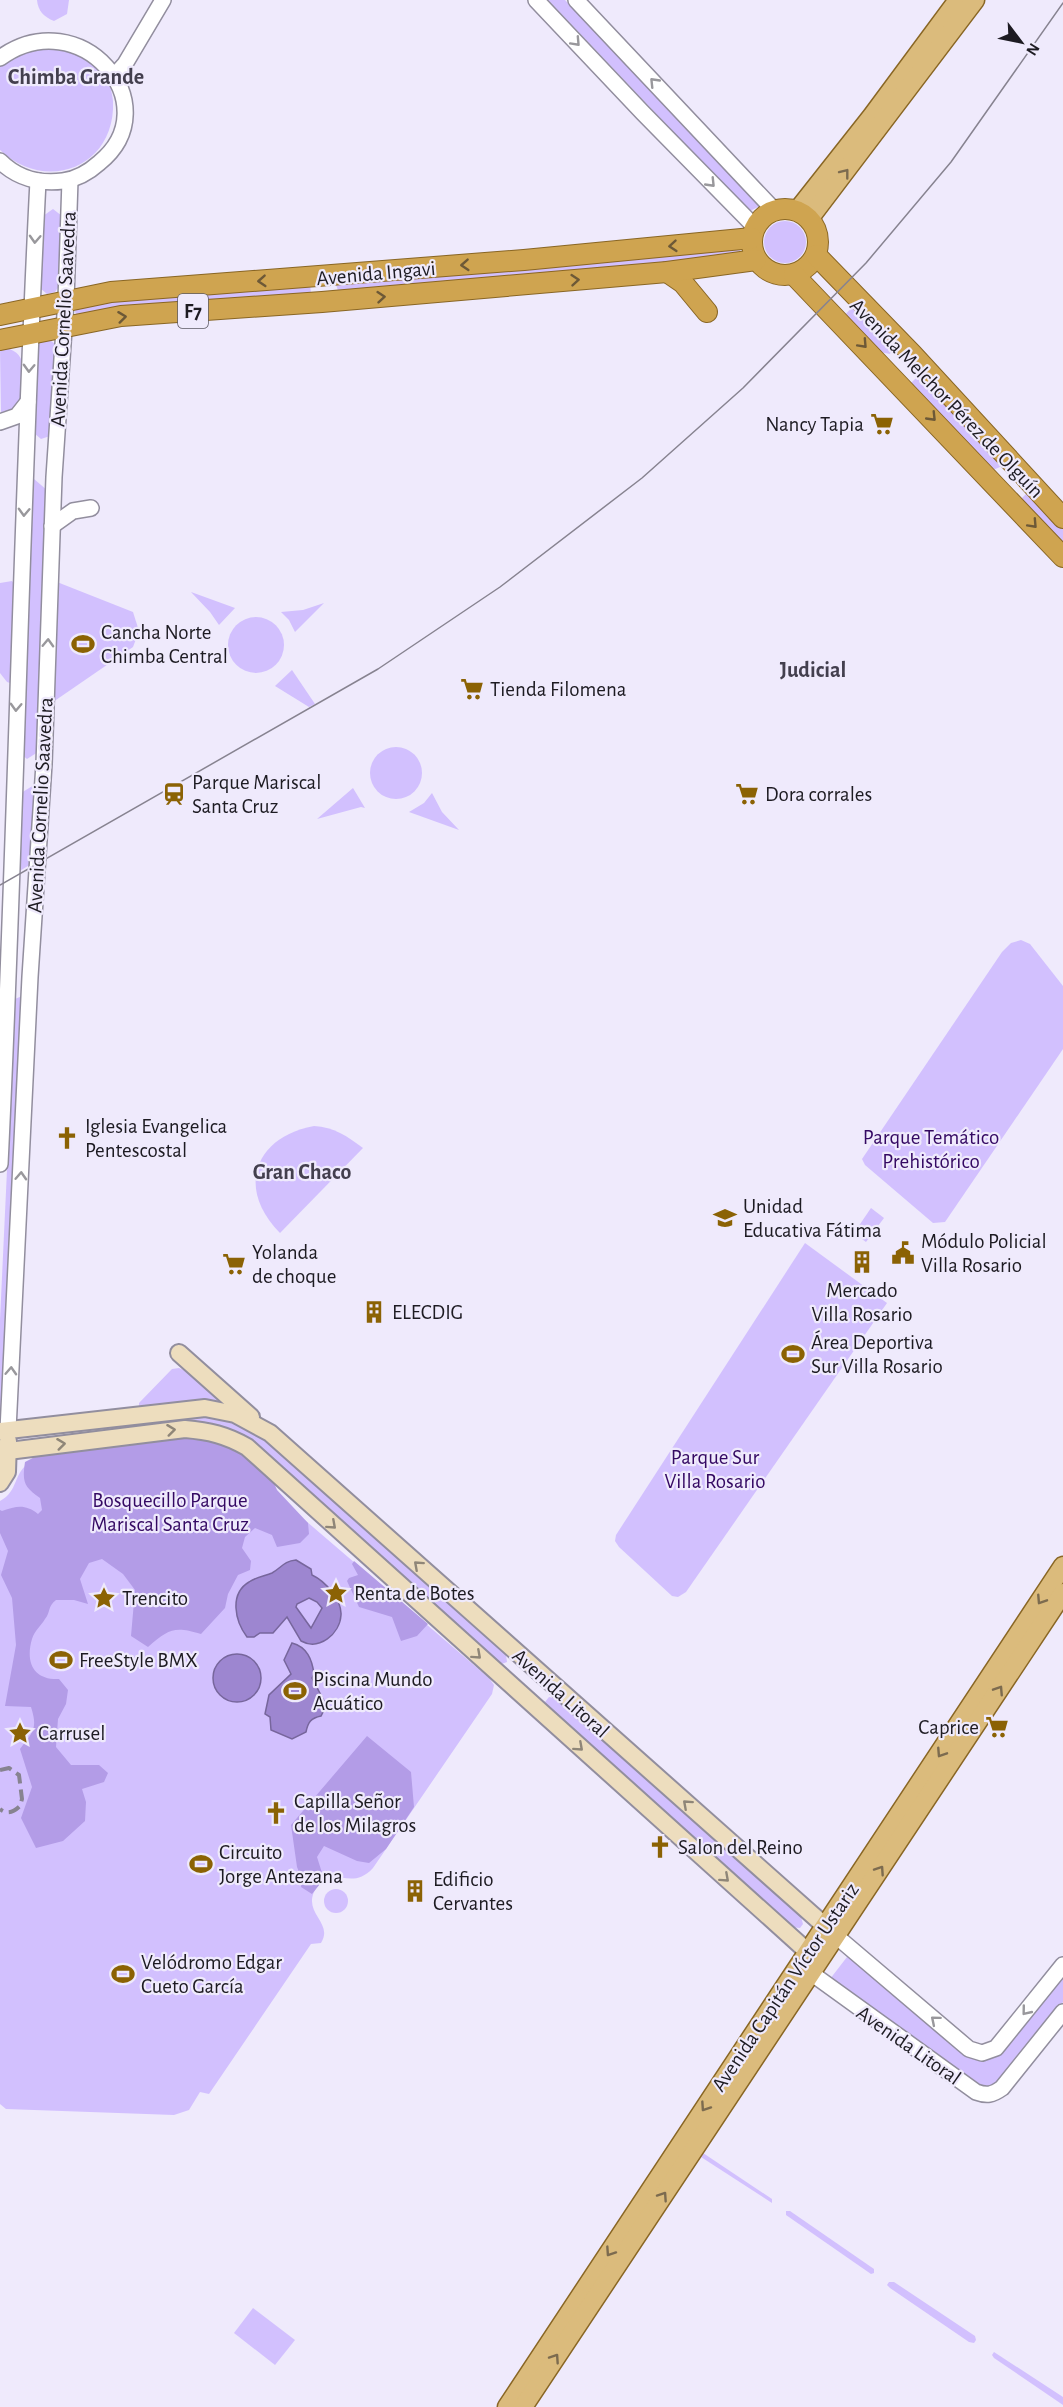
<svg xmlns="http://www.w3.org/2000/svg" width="1063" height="2407" viewBox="0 0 1063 2407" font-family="'Alegreya Sans',sans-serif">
  <rect width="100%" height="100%" fill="#efeafc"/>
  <!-- green -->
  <g fill="#d2c0fe">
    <path d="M37 0H69L67 14 54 21C44 17 38 11 37 0Z"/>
    <path d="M548 0H565L760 206 746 213 719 180Z"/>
    <path d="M21 49H78C86 57 98 65 105 75 110 82 112 93 113 101 116 167 46 194 0 150V66Z"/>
    <path d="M53 209 62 216 59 286 55 292 47 294 40 288 43 216Z"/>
    <circle cx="785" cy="242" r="21"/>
    <path d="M741 243 739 258 711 259 338 291 336 284 692 254Z"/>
    <path d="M310 284 311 293 122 309 77 315 75 312 76 308 121 300Z"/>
    <path d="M853 306 890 344 892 349 890 354 880 352 845 315Z"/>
    <path d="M49 339 56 345 50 436 41 439 34 433 38 345 42 340Z"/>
    <path d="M5 348C31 352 23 382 22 401L11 411 1 412 0 349Z"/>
    <path d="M917 377H921L1001 463 1000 467 993 470 912 387 911 383Z"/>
    <path d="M34 479 48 491 38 752 27 759 21 754 31 483Z"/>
    <path d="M1027 493 1063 527V547L1021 499Z"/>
    <path d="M12 581 14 584 13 684 7 682 0 673V583Z"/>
    <path d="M57 582 133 612 139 631 133 647 53 702Z"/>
    <path d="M191 592 235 608 219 625 210 612Z"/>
    <path d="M324 603 295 632 289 620 281 612 303 610Z"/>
    <circle cx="256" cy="645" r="28"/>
    <path d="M292 670 315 704 309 707 275 686Z"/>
    <circle cx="396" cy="773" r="26"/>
    <path d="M39 782 36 861 18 872 21 793Z"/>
    <path d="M353 788 365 808 361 807 317 819Z"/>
    <path d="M432 793 442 812 459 830 409 812 424 803Z"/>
    <path d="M1021 940 1030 944 1063 986V1049L945 1222 933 1223 865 1165 862 1159 1002 952 1011 943Z"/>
    <path d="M22 996 1 1424H0V1320L15 999Z"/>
    <path d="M314 1126C334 1127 347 1136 363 1148L280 1233C236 1189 254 1137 314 1126Z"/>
    <path d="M871 1208 884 1218 866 1242 854 1233Z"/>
    <path d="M805 1243 887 1303 686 1592 678 1597 672 1596 619 1547 615 1541 616 1535Z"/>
    <path d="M179 1368 186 1371 220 1402 218 1405 180 1403 139 1406V1403L172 1369Z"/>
    <path d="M194 1416C223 1417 249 1427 272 1444L506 1655 507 1662 499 1665 258 1444C211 1415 174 1421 122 1426L121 1422Z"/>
    <path d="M31 1461 285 1503 489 1678 494 1685 492 1694 373 1868C351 1892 334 1865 319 1884 297 1912 335 1921 321 1943L311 1944 209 2094 200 2092 189 2110 174 2115 6 2109 0 2104V1501C19 1491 12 1474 31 1461Z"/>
    <path d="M549 1697 554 1698 801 1917 803 1924 800 1928 791 1927 547 1706 545 1702Z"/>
    <circle cx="336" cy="1901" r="12"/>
    <path d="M847 1957 851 1958 979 2059 1063 1974V2002L1003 2079 993 2086 980 2087 830 1979Z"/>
    <path d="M703 2153 772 2199V2203L701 2157Z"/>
    <path d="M786 2211H790L874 2269V2273L871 2274 786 2215Z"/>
    <path d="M889 2282H894L975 2336 976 2340 974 2343 969 2342 890 2288 887 2285Z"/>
    <path d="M253 2308 295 2340 275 2365 234 2333Z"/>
    <path d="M994 2352 1063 2397V2405L994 2358 992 2355Z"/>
  </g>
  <!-- forest -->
  <g fill="#b39ce7">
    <path d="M204 1434 266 1465 277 1490 308 1523 309 1534 300 1543 277 1547 272 1535 255 1528 245 1537 242 1548 251 1561 250 1570 238 1575 228 1594 225 1608 201 1634C174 1626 169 1629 148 1647L131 1636 135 1590 123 1574 102 1559 89 1563 80 1579 88 1604 74 1600H56C47 1607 51 1612 45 1619 41 1626 35 1630 32 1639 25 1663 34 1680 59 1679L68 1690 66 1704 58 1719 56 1747 71 1765H99L108 1773 104 1782 82 1789 86 1802 85 1821 63 1841 36 1848 21 1818 32 1787 20 1749C33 1732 38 1729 31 1707L5 1706 16 1645 12 1598 1 1575 8 1551 0 1533V1510L2 1511C17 1506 25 1504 38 1514L42 1510 40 1498C24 1487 22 1482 25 1462L60 1444 92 1441 110 1448 143 1436Z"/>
    <path d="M354 1561 428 1624 417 1636 401 1641 392 1617 359 1607 347 1581 349 1578 358 1575 352 1564Z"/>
    <path d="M367 1736 411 1772 414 1807 386 1849 369 1863 357 1861 324 1846 317 1857 324 1879 312 1894 301 1887 302 1879 297 1867 291 1825Z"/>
  </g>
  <!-- water -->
  <g fill="#9d86d0" stroke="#77669c" stroke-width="1.5" fill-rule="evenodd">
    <path d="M296 1560 311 1569 312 1575C325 1581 342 1600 341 1615 340 1634 319 1651 301 1641L287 1617 273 1633H260L254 1637H247C235 1621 229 1594 249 1582 256 1577 265 1576 272 1573 281 1568 284 1561 296 1560ZM309 1598 317 1602 322 1608 311 1628 296 1607 297 1604Z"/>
    <path d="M292 1643C307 1647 312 1659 314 1674L312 1678 324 1701V1710L321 1716C311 1718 308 1722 306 1732L292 1739 271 1730 270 1717 265 1714 269 1695 291 1674 284 1660Z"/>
    <circle cx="237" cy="1678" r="24"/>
  </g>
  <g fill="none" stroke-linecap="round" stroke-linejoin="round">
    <!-- tertiary casing -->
    <g stroke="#928e9e" stroke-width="18">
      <g id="tertiary">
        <path d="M536 0 643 113 755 227"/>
        <path d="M576 0 774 210"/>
        <path d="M0 58C80 0 171 105 99 163 89 172 77 179 63 181 40 184 17 178 0 161"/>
        <path d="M116 74 125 64 163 0"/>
        <path d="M0 422 17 416 28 402"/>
        <path d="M52 526 73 511 91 508"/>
        <path d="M0 1164C16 837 21 509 38 181"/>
        <path d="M8 1430 30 977 44 764 54 477 66 300 70 180"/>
        <path d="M836 1936 969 2049 982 2053 996 2048 1063 1965"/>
        <path d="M811 1973 976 2092C987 2096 992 2095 1002 2088L1063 2012"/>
      </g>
    </g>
    <!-- secondary casing -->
    <g stroke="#928e9e" stroke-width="20">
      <g id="secondary">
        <path d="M179 1353 251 1417"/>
        <path d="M0 1431 205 1408 235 1414 270 1433 834 1934"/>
        <path d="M0 1452 185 1429C209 1431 226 1435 247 1447L808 1952"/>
        <path d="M0 1483 7 1472 8 1441"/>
      </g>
    </g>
    <!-- primary casing -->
    <g stroke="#896624" stroke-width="21">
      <g id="primary">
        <path d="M797 211 872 116 958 0"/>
        <path d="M809 219 975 0"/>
        <path d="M507 2407 1063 1566"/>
        <path d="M523 2407 1063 1593"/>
      </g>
    </g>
    <!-- trunk casing -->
    <g stroke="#896624" stroke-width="22">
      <g id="trunk">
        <circle cx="785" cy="242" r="33"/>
        <path d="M816 255 913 355 1063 518"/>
        <path d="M667 272 683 283 707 312"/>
        <path d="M794 275 1063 557"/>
        <path d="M0 315 111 292 524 260 752 238"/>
        <path d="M0 340 121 316 322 302 667 272 756 260"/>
      </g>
    </g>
    <!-- tertiary -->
    <use href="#tertiary" stroke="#fff" stroke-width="15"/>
    <!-- secondary -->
    <use href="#secondary" stroke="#edddbe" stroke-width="16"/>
    <!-- primary -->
    <use href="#primary" stroke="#dbbb7c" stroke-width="18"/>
    <!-- trunk -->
    <use href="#trunk" stroke="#cfa450" stroke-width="20"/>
    <!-- tram -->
    <path stroke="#878390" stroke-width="1.5" d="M0 885 378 669 500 587 642 478 743 388 866 263 951 162 1063 3"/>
    <!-- rail -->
    <path stroke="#878390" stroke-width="4" stroke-dasharray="12 6" stroke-linecap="butt" d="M0 1770 9 1768 19 1775 22 1799 20 1806C14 1812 7 1815 0 1809"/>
  </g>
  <!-- one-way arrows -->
  <defs><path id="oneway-chevron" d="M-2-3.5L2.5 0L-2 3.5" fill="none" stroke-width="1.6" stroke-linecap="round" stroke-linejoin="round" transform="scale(1.5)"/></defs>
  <g stroke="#99989c">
    <use href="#oneway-chevron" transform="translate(576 42) rotate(47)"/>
    <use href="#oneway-chevron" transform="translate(654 82) rotate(-134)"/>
    <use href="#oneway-chevron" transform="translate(711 183) rotate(46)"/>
    <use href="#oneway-chevron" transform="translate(35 239) rotate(93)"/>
    <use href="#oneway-chevron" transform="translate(29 368) rotate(92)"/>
    <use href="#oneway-chevron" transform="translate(24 512) rotate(92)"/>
    <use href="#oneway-chevron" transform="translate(48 643) rotate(-88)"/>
    <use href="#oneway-chevron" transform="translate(16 707) rotate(92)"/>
    <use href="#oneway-chevron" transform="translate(21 1176) rotate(-87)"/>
    <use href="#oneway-chevron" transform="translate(11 1371) rotate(-87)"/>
    <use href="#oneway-chevron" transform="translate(1026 2011) rotate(129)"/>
    <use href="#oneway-chevron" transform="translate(935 2020) rotate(-140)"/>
  </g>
  <g stroke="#7c6b4f">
    <use href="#oneway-chevron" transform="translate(845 173) rotate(-52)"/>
    <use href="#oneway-chevron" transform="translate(1041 1600) rotate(123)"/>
    <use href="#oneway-chevron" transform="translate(999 1690) rotate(-57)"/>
    <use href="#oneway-chevron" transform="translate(941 1753) rotate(123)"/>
    <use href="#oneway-chevron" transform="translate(880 1870) rotate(-56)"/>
    <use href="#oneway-chevron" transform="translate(705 2107) rotate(124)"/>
    <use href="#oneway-chevron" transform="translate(663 2196) rotate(-56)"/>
    <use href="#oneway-chevron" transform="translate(610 2252) rotate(124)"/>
    <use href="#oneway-chevron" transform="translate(555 2358) rotate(-56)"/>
  </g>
  <g stroke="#6d5937">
    <use href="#oneway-chevron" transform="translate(673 246) rotate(175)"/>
    <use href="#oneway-chevron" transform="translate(465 265) rotate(176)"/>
    <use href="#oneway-chevron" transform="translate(575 280) rotate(-5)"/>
    <use href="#oneway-chevron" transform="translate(262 281) rotate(176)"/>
    <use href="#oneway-chevron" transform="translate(381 297) rotate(-5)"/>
    <use href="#oneway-chevron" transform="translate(122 317) rotate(-7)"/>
    <use href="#oneway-chevron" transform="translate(863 344) rotate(47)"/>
    <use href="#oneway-chevron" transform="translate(932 417) rotate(46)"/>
    <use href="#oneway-chevron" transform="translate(1033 524) rotate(47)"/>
  </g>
  <g stroke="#8f8678">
    <use href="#oneway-chevron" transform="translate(171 1430) rotate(-7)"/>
    <use href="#oneway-chevron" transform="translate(61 1444) rotate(-7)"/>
    <use href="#oneway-chevron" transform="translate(332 1525) rotate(42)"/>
    <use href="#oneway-chevron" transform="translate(418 1565) rotate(-138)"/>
    <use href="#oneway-chevron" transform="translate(477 1655) rotate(42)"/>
    <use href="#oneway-chevron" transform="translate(579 1747) rotate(42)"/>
    <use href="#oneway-chevron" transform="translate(687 1804) rotate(-138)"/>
    <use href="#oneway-chevron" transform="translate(725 1878) rotate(42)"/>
  </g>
  <!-- icons -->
  <defs>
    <g id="supermarket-bare" transform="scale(1.8)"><path d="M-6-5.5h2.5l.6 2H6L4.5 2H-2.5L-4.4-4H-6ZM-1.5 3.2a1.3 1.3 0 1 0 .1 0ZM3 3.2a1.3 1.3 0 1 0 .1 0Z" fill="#8b6204" stroke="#efeafc" stroke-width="2.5" paint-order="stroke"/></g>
    <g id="stadium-bare" transform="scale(1.8)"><path d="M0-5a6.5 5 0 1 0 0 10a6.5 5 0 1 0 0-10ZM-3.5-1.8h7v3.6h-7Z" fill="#8b6204" stroke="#efeafc" stroke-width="2.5" paint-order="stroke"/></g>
    <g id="station-bare" transform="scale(1.8)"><path d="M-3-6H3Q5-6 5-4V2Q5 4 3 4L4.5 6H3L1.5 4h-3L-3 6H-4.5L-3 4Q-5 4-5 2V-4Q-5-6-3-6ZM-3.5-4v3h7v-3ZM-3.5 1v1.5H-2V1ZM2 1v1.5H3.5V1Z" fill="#8b6204" stroke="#efeafc" stroke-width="2.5" paint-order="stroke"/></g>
    <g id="church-bare" transform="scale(1.8)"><path d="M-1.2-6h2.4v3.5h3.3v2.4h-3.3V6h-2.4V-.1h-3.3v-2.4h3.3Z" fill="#8b6204" stroke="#efeafc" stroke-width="2.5" paint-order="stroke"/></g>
    <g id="school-bare" transform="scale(1.8)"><path d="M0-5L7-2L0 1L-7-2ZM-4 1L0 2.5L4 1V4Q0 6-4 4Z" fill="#8b6204" stroke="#efeafc" stroke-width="2.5" paint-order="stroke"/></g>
    <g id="civic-bare" transform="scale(1.8)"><path d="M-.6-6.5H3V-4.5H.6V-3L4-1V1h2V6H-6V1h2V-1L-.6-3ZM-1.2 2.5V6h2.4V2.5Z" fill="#8b6204" stroke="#efeafc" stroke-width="2.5" paint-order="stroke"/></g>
    <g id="building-bare" transform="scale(1.8)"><path d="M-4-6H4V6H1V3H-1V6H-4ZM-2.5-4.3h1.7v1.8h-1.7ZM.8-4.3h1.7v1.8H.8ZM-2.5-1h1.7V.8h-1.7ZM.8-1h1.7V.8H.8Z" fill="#8b6204" stroke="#efeafc" stroke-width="2.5" paint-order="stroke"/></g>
    <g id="sight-bare" transform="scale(1.8)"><path d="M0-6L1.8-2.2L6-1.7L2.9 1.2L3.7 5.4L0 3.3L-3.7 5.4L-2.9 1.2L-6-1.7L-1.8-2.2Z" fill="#8b6204" stroke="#efeafc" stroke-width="2.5" paint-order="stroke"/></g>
  </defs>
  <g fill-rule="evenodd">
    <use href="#supermarket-bare" x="882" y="424"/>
    <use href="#stadium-bare" x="83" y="644"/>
    <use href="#supermarket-bare" x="472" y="689"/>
    <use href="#station-bare" x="174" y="794"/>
    <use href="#supermarket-bare" x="747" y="794"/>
    <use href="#church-bare" x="67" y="1138"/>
    <use href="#school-bare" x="725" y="1218"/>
    <use href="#civic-bare" x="903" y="1253"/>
    <use href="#building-bare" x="862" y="1262"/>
    <use href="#supermarket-bare" x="234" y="1264"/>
    <use href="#building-bare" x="374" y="1312"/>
    <use href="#stadium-bare" x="793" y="1354"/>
    <use href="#sight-bare" x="336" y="1593"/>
    <use href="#sight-bare" x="104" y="1598"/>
    <use href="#stadium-bare" x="61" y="1660"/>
    <use href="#stadium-bare" x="295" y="1691"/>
    <use href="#supermarket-bare" x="997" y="1727"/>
    <use href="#sight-bare" x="20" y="1733"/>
    <use href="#church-bare" x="276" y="1813"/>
    <use href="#church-bare" x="660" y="1847"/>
    <use href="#stadium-bare" x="201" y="1864"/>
    <use href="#building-bare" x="415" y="1891"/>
    <use href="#stadium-bare" x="123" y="1974"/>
  </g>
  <g text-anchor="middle" stroke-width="4.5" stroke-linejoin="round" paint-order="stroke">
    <!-- shield labels -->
    <rect fill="#efeafc" stroke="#5c5963" stroke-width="1.5" x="178" y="294" width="30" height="34" rx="4.5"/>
    <g font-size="20" font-weight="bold" fill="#1d1b22">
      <text x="193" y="318">F7</text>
    </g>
    <!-- street labels -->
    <g font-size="21" fill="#1d1b22" stroke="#efeafc">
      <text transform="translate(376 273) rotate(-5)" y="7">Avenida Ingavi</text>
      <text transform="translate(63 319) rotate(-87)" y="7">Avenida Cornelio Saavedra</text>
      <text transform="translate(947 398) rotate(46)" y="7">Avenida Melchor Pérez de Olguín</text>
      <text transform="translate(40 805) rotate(-87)" y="7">Avenida Cornelio Saavedra</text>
      <text transform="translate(561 1693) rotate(42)" y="7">Avenida Litoral</text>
      <text transform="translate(785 1987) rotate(-56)" y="7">Avenida Capitán Víctor Ustariz</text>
      <text transform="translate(909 2045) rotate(35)" y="7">Avenida Litoral</text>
    </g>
    <!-- poi labels -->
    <g font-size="21" fill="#1d1b22" stroke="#efeafc" text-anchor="start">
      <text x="864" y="431" text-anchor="end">Nancy Tapia</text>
      <text x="101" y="639">Cancha Norte<tspan x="101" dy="24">Chimba Central</tspan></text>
      <text x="490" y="696">Tienda Filomena</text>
      <text x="192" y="789">Parque Mariscal<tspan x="192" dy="24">Santa Cruz</tspan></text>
      <text x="765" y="801">Dora corrales</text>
      <text x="85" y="1133">Iglesia Evangelica<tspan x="85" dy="24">Pentescostal</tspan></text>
      <text x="743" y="1213">Unidad<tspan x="743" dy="24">Educativa Fátima</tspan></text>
      <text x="921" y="1248">Módulo Policial<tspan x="921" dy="24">Villa Rosario</tspan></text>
      <text x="252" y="1259">Yolanda<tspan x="252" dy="24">de choque</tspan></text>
      <text x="862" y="1297" text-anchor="middle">Mercado<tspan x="862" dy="24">Villa Rosario</tspan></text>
      <text x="392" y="1319">ELECDIG</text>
      <text x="811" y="1349">Área Deportiva<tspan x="811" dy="24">Sur Villa Rosario</tspan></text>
      <text x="354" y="1600">Renta de Botes</text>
      <text x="122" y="1605">Trencito</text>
      <text x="79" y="1667">FreeStyle BMX</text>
      <text x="313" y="1686">Piscina Mundo<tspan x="313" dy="24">Acuático</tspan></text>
      <text x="979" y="1734" text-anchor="end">Caprice</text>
      <text x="38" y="1740">Carrusel</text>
      <text x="294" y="1808">Capilla Señor<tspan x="294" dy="24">de los Milagros</tspan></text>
      <text x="678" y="1854">Salon del Reino</text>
      <text x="219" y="1859">Circuito<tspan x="219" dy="24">Jorge Antezana</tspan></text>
      <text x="433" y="1886">Edificio<tspan x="433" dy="24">Cervantes</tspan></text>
      <text x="141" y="1969">Velódromo Edgar<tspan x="141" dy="24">Cueto García</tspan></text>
    </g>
    <!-- park labels -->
    <g font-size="21" fill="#340963" stroke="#efeafc">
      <text x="931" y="1144">Parque Temático<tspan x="931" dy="24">Prehistórico</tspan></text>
      <text x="715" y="1464">Parque Sur<tspan x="715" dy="24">Villa Rosario</tspan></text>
      <text x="170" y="1507">Bosquecillo Parque<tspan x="170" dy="24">Mariscal Santa Cruz</tspan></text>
    </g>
    <!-- neighbourhood labels -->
    <g font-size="22" font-weight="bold" fill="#433f4e" stroke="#efeafc">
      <text x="76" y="84">Chimba Grande</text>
      <text x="813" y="677">Judicial</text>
      <text x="302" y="1179">Gran Chaco</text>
    </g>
  </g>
  <!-- north arrow -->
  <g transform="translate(1021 42) rotate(122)" stroke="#efeafc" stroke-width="4.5" paint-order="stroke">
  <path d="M0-4.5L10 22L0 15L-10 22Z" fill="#1d1b22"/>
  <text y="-9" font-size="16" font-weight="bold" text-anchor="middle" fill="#1d1b22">N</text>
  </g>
</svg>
